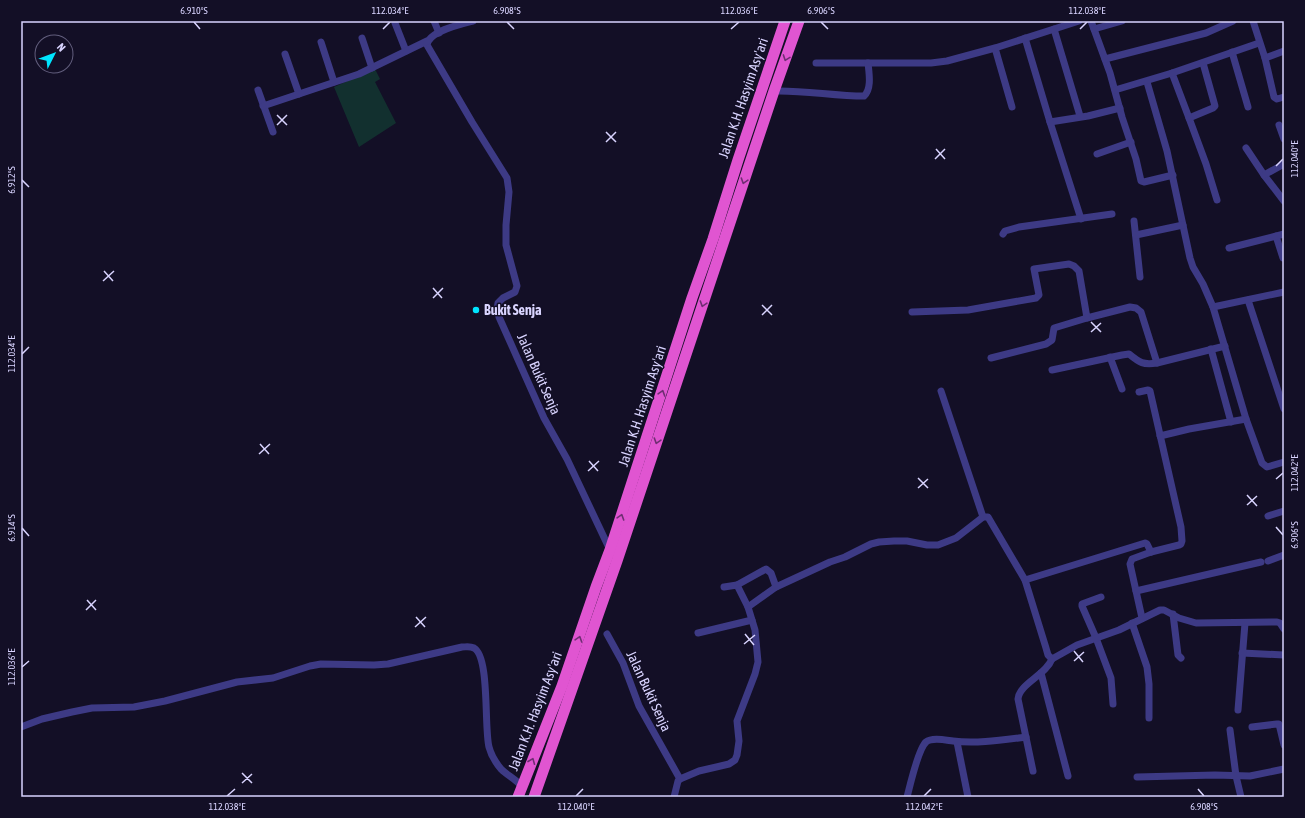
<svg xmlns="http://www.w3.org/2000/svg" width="1305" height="818" viewBox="0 0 1305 818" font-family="'Asap Condensed',sans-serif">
  <rect width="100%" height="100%" fill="#130f26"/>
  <!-- green -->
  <path fill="#12302f" d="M375 69 380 79 375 82 396 123 359 147 334 87Z"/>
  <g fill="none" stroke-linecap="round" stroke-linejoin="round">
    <!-- minor -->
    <g stroke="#3d3a85" stroke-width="7">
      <path d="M434 21 439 33"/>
      <path d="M473 21C461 24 429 31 427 45L472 122 507 178 509 192 506 225V245L517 286 515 292 503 298 498 303 497 309 499 317 544 418 567 459 610 550"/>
      <path d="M1091 21 1110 73 1122 117 1136 159 1141 181 1144 182 1173 175"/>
      <path d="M1253 21 1265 58 1274 97 1277 99 1284 97"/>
      <path d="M395 23 406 51"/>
      <path d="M1054 29 1080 116"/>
      <path d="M1094 29 1122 21"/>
      <path d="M362 38 372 68"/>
      <path d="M1025 38 1050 122 1088 116 1120 108"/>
      <path d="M321 42 334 82"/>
      <path d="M995 48 1012 107"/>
      <path d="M1232 52 1248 107"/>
      <path d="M285 54 299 94"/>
      <path d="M1265 58 1284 51"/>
      <path d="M1105 59 1206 33 1233 21"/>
      <path d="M816 63H931L947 61 995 48 1079 21"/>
      <path d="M1203 63 1215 106 1213 108 1189 118 1206 164 1217 200"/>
      <path d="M1172 73 1189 118"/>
      <path d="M1147 82 1167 151 1190 258 1193 267 1203 284 1213 307 1246 419 1262 463 1267 467 1284 462"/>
      <path d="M258 90 273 132"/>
      <path d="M1115 90 1172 73 1259 43"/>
      <path d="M774 91C804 90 834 96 864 96 872 89 869 73 868 63"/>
      <path d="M263 106 359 74 427 41"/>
      <path d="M1050 122 1081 219"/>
      <path d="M1279 125 1284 139"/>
      <path d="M1246 148 1264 175 1284 201"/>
      <path d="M1097 154 1131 142"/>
      <path d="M1264 175 1284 164"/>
      <path d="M1134 221 1140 277"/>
      <path d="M1003 234 1005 231 1019 227 1112 214"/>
      <path d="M1136 235 1183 225"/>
      <path d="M1276 236 1283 258"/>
      <path d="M1229 248 1284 234"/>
      <path d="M1248 300 1284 409"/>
      <path d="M1213 307 1284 292"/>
      <path d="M912 312 968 310 1036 298 1039 295 1034 269 1069 264 1074 266 1079 271 1087 318 1130 307 1136 308 1141 312 1157 363 1225 346"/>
      <path d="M1211 349 1231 422"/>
      <path d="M1110 357 1122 389"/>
      <path d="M991 358 1046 344 1052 340 1054 328 1087 318"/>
      <path d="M1052 370 1122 355 1129 354C1140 363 1143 365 1157 363"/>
      <path d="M941 391 983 517"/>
      <path d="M1160 436 1189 429 1246 419"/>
      <path d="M1268 516 1284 511"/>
      <path d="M1268 561 1284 555"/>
      <path d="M1025 580 1145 543 1147 544 1151 552"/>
      <path d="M737 585 748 607"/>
      <path d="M724 587 737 585 766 569 771 573 776 587"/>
      <path d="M1136 591 1130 564 1132 559 1151 552 1179 545 1181 544 1182 541 1181 527 1150 391 1148 390 1139 392"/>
      <path d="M1101 597 1082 604V606L1096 638 1111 678 1113 704"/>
      <path d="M1173 614 1178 655 1181 658"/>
      <path d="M1142 618 1136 591 1261 562"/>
      <path d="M1132 623 1147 667 1149 684V718"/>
      <path d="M698 633 752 620"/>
      <path d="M607 634 623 663 639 706 680 779"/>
      <path d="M1242 653 1284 655"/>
      <path d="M1041 673 1068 776"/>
      <path d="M1238 710 1245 623"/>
      <path d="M21 727 42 719 72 712 92 708 134 707 165 701 237 682 273 678 310 666 321 664 374 665 388 664 462 647C466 647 470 646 474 648 490 657 484 728 489 747 491 755 496 763 501 769 508 776 516 779 522 787"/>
      <path d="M1252 727 1277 724H1279L1284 745"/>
      <path d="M1230 730 1236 776 1241 797"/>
      <path d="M957 742 968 797"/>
      <path d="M1033 771 1018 699C1019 684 1046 675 1052 659"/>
      <path d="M1137 777 1215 775 1250 776 1284 769"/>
      <path d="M674 797 678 781 680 779 699 771 729 764 735 760 737 755 739 741 737 721 755 674 758 662 755 630 748 607 776 587 830 562 845 557 871 544 879 542 894 541H907L927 545H938L956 538 983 517H988L1025 580 1046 648 1048 655 1052 659 1077 645 1119 630 1160 610H1164L1179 618 1196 623 1277 622 1280 623 1284 629"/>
      <path d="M907 797C910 786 918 749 926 742 932 737 945 740 953 741 976 744 1002 740 1026 737"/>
    </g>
    <!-- trunk -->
    <g stroke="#e055d1" stroke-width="11">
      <path d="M518 797 562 686 596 587 610 550 692 298 713 239 738 160 785 21"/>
      <path d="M534 797 617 561 774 91 799 21"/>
    </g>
  </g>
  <!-- one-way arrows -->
  <defs><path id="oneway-chevron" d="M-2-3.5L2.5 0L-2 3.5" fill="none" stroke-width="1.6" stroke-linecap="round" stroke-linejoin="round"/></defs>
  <g stroke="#6f2e73">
    <use href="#oneway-chevron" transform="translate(786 58) rotate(110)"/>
    <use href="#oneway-chevron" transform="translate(744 181) rotate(108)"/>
    <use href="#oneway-chevron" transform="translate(703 304) rotate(108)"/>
    <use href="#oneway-chevron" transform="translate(662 393) rotate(-72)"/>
    <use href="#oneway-chevron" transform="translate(657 441) rotate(108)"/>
    <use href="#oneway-chevron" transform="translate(621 517) rotate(-72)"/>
    <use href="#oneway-chevron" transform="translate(579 639) rotate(-72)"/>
    <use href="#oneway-chevron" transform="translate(532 761) rotate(-68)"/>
  </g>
  <!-- ticks -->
  <path fill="none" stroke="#d9d4ff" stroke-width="1.5" d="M194 22 200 29M507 22 514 29M821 22 828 29M383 29 390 22M731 29 739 22M1080 29 1087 22M277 115 287 125M277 125 287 115M606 132 616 142M606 142 616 132M936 149 945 159M935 159 945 149M1276 166 1283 159M22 180 29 187M104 271 113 281M103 281 114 271M433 288 442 298M433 298 443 288M762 305 772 315M762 315 772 305M1091 322 1101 332M1091 332 1101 323M22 354 29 347M260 444 269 454M259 454 270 444M589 461 598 471M588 471 599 461M918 478 928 488M1276 479 1283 473M918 488 928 479M1247 495 1257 506M1247 505 1257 496M1276 527 1283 535M22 528 29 536M87 600 96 610M86 610 96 600M416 617 425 627M415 627 426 617M745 634 754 645M744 644 755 635M1074 651 1083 662M1074 661 1084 652M22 667 29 661M242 773 252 783M242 783 252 774M1198 789 1204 796M227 796 235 789M576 796 583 789M924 796 931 789"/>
  <!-- markers -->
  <circle fill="#00e5ff" stroke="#130f26" stroke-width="1.5" cx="476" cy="310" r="4"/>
  <g text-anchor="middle" stroke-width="3" stroke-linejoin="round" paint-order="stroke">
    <!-- street labels -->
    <g font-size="14" fill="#d9d4ff" stroke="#130f26">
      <text transform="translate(743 98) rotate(-71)" y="5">Jalan K.H. Hasyim Asy'ari</text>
      <text transform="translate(539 374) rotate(66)" y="5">Jalan Bukit Senja</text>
      <text transform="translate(642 406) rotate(-72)" y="5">Jalan K.H. Hasyim Asy'ari</text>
      <text transform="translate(649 691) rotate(65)" y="5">Jalan Bukit Senja</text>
      <text transform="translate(535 711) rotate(-69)" y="5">Jalan K.H. Hasyim Asy'ari</text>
    </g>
    <!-- poi labels -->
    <g font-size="14" font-weight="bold" fill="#d9d4ff" stroke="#130f26" text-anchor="start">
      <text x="484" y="315">Bukit Senja</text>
    </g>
  </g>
  <!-- border -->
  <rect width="1305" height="818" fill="none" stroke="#130f26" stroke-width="44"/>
  <!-- north arrow -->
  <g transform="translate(54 54) rotate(48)"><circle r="19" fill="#130f26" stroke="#625e7d"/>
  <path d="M0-3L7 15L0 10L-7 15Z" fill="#00e5ff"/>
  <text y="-6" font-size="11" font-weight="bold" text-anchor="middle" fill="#d9d4ff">N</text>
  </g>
  <rect x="22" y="22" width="1261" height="774" fill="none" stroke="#d9d4ff" stroke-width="1.5"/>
  <g font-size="10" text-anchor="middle" fill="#d9d4ff">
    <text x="194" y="14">6.910°S</text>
    <text x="390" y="14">112.034°E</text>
    <text x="507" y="14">6.908°S</text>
    <text x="739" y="14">112.036°E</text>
    <text x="821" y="14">6.906°S</text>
    <text x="1087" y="14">112.038°E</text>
    <text transform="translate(1294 159) rotate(-90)" y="4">112.040°E</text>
    <text transform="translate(11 180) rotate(-90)" y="4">6.912°S</text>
    <text transform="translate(11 354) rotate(-90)" y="4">112.034°E</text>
    <text transform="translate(1294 473) rotate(-90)" y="4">112.042°E</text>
    <text transform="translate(11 528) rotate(-90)" y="4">6.914°S</text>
    <text transform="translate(1294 535) rotate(-90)" y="4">6.906°S</text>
    <text transform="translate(11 667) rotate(-90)" y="4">112.036°E</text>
    <text x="227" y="810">112.038°E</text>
    <text x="576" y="810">112.040°E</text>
    <text x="924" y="810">112.042°E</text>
    <text x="1204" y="810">6.908°S</text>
  </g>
</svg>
